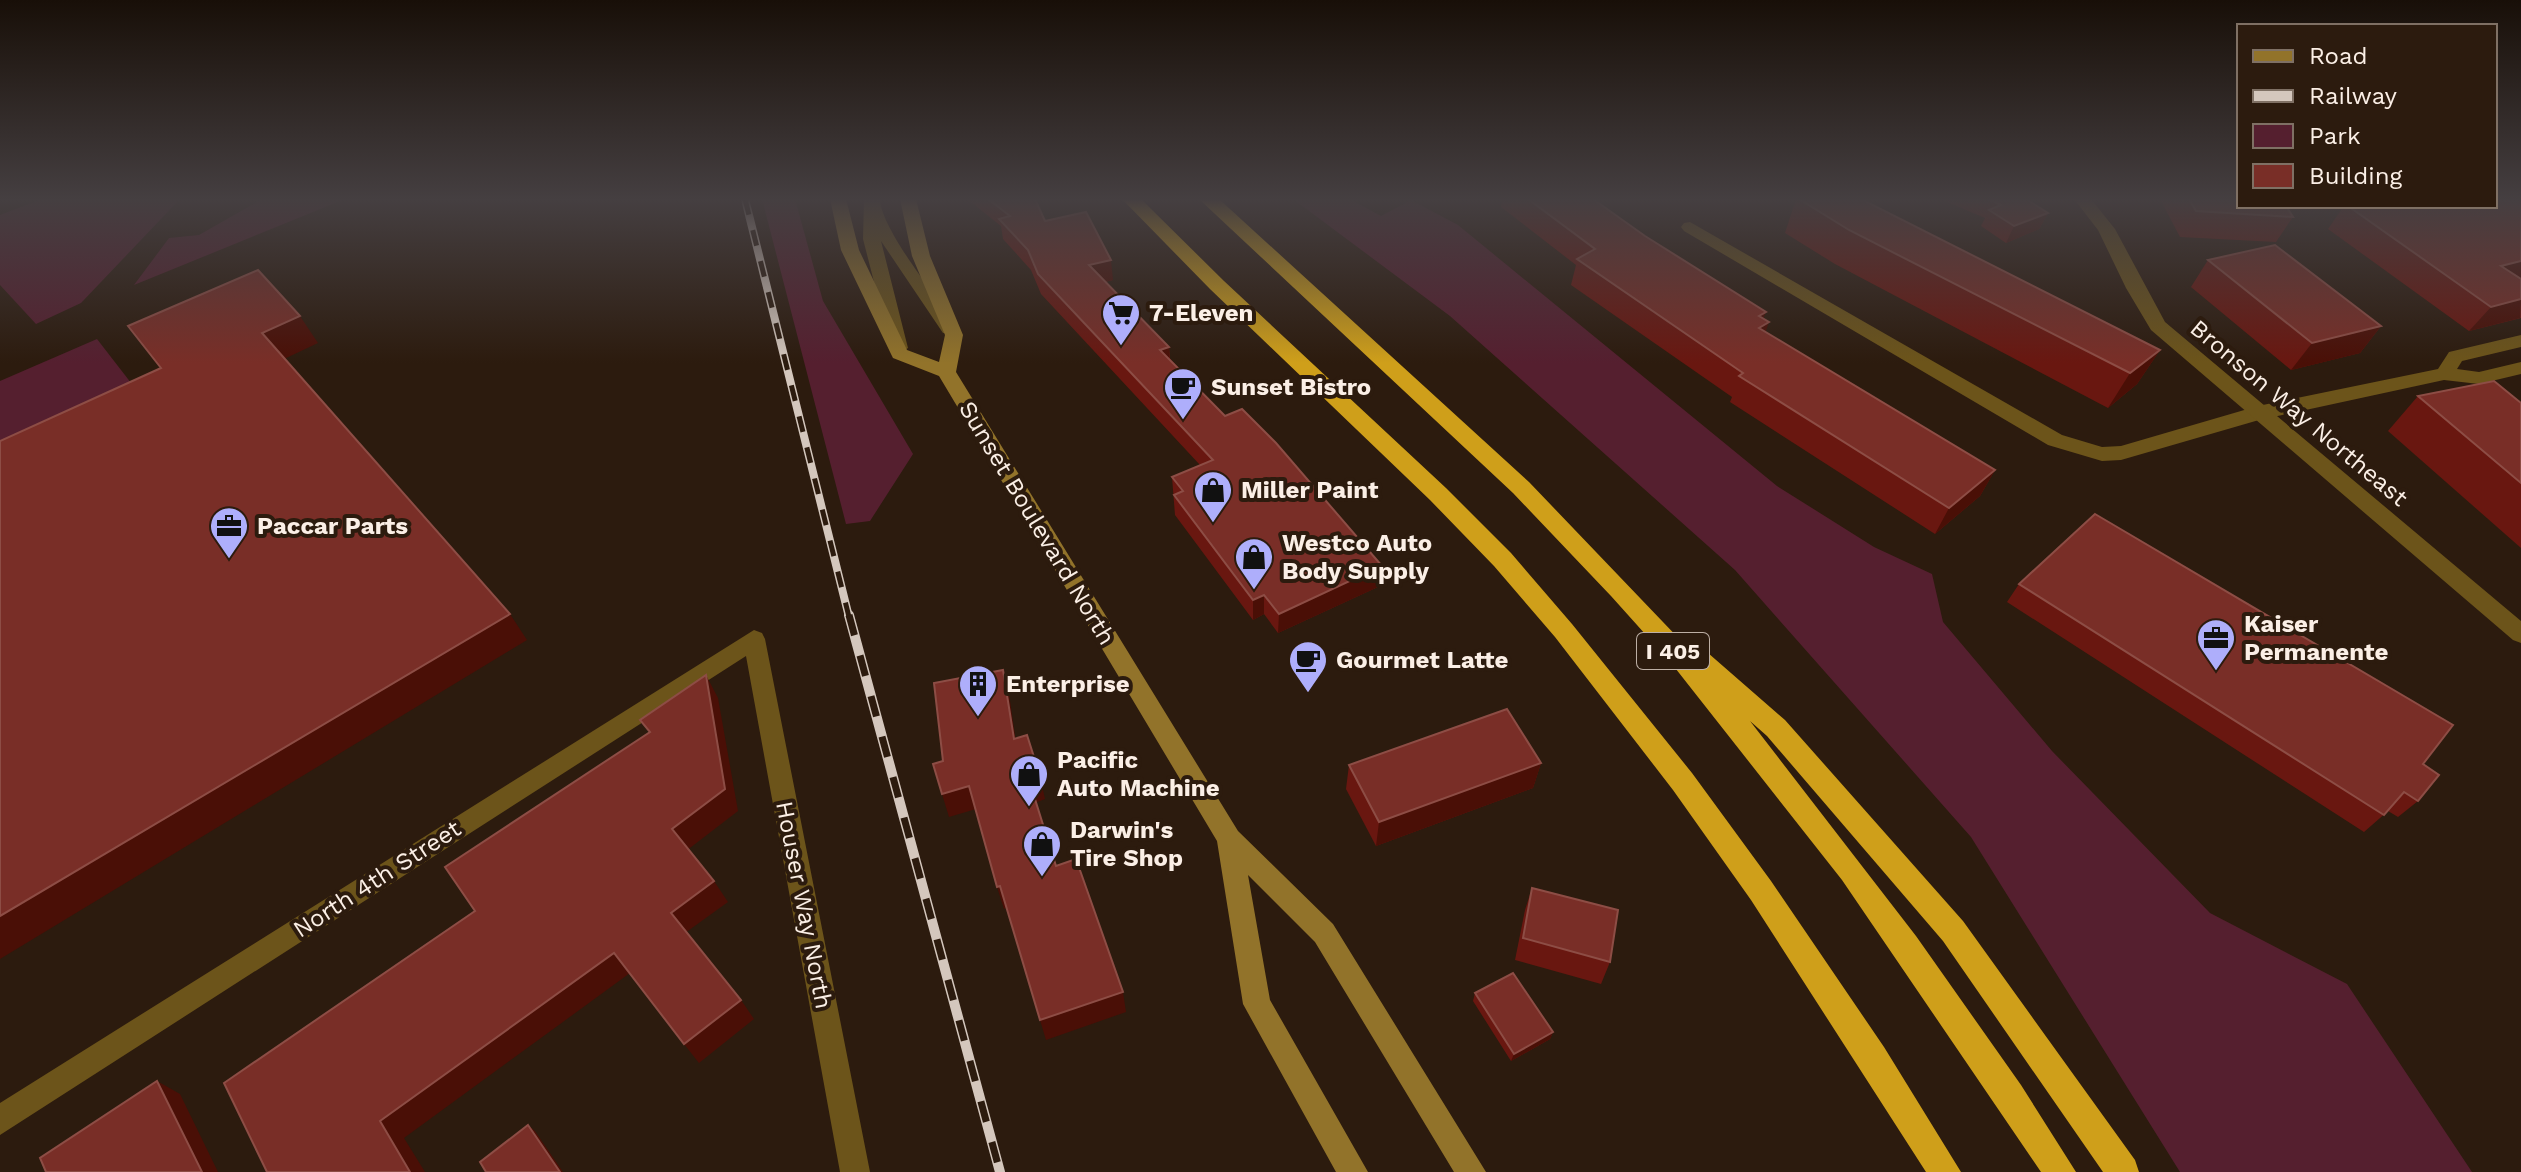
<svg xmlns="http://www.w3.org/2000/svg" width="2521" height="1172" viewBox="0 0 2521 1172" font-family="'Work Sans',sans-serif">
  <rect width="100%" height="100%" fill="#2c1b0e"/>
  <!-- green -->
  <g fill="#551f2f">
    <path d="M42 199H180L81 303 36 324 0 285V215Z"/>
    <path d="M262 199H345L134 285 169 238 199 235Z"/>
    <path d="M762 199H795L823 301 913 454 870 521 846 524Z"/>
    <path d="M1293 199H1350L1381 216 1411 200 1458 225 1777 486 1874 547 1932 574 1943 622 2052 751 2210 913 2347 984 2472 1172H2180L1971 837 1735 570 1450 316Z"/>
    <path d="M97 339 152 410 0 480V381Z"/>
  </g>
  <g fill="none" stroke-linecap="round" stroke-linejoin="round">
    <!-- minor -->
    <path fill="#6c541a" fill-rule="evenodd" d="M1690 222 2062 435 2102 447 2121 446 2258 406 2438 369 2449 352 2521 335V347L2462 361 2457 369 2479 372 2521 362V374L2479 384 2444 380 2259 420 2121 460 2102 461 2048 445 1684 231 1681 227 1684 223Z"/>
    <!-- tertiary -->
    <g fill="#6c541a" fill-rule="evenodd">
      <path d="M864 199H880C881 229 937 298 957 325L959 329 957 333H943L881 241 908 348 899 354 892 352 863 239Z"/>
      <path d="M2074 199H2091L2115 229 2165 322 2521 621V643L2513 640 2151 330 2126 288 2098 230Z"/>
      <path d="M754 630 762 633 765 639 870 1172H840L746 656 0 1135V1103Z"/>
    </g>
    <!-- secondary -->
    <path fill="#92732a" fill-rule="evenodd" d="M830 199H846L859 250 907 350 939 362 945 335 912 256 900 199H916L930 256 963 335 956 372 1238 831 1333 924 1486 1172H1454L1315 942 1248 875 1270 1000 1368 1172H1336L1243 1004 1217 841 939 376 893 358 891 354 841 250Z"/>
    <!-- motorway -->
    <g fill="#cf9f1a" fill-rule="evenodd">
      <path d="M1122 199H1141L1224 281 1446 488 1511 553 1572 624 1692 773 1771 881 1884 1047 1961 1172H1926L1751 900 1673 790 1555 637 1494 566 1430 500 1210 289Z"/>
      <path d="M1199 199H1219L1529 482 1685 645 1700 646 1785 720 1963 921 2135 1160 2139 1172H2103L1943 941 1767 736 1750 721 1916 936 2021 1085 2076 1172H2041L1842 880 1672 664 1611 596 1513 493Z"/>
    </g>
    <!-- rail-far1 casing -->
    <g stroke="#d4c7bd" stroke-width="8">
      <path id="rail-far1" d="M745 199 849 617"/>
    </g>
    <!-- rail casing -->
    <g stroke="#d4c7bd" stroke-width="10">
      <path id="rail" d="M849 615 1000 1172"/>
    </g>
    <!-- rail-far1 -->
    <use href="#rail-far1" stroke="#2c1b0e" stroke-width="5" stroke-dasharray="16" stroke-linecap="butt"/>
    <!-- rail -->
    <use href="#rail" stroke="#2c1b0e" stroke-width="7" stroke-dasharray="21" stroke-linecap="butt"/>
  </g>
  <!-- wall -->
  <g fill="#691710">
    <path d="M967 199H1035L1045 221 1113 280 1105 282 1169 347 1170 359 1225 416 1382 566 1380 586 1278 633 1264 614 1253 620 1175 515 1172 477 1200 465 1041 294 1031 270 1003 239 1001 226Z"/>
    <path d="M1502 199H1593L1763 319 1766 332 1995 470 1980 496 1935 534 1730 402 1732 397 1571 285 1576 265 1501 207Z"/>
    <path d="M1796 199H1861L2160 350 2137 384 2108 408 1835 264 1785 233Z"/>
    <path d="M1940 199H2026L2048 213 2039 229 2006 243 1981 226 1985 218Z"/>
    <path d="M2160 199H2239L2293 217 2276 242 2180 237Z"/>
    <path d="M2521 199V318L2469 331 2328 229 2344 206H2495Z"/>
    <path d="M2208 260 2381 326 2360 353 2291 370 2191 287Z"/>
    <path d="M2418 396 2521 403V548L2388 431Z"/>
    <path d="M2019 584 2423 764 2418 801 2398 817 2388 811 2364 832 2007 602Z"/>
    <path d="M1541 763 1533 788 1376 846 1346 789 1349 765Z"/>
    <path d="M1532 888 1610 962 1601 984 1515 960 1525 910Z"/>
    <path d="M1475 993 1553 1032 1550 1039 1511 1061 1473 1001Z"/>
  </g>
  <!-- shaded-wall -->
  <g fill="#4a0f06">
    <path d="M2048 213 2039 229 2006 243 2014 226Z"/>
    <path d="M1111 260 1113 280 1091 285 1089 265Z"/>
    <path d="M2521 261V280L2501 266Z"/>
    <path d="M2521 299 2520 318 2469 331 2491 307Z"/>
    <path d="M1766 312 1760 327 1769 322 1760 348 1759 316Z"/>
    <path d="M300 316 318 343 282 360 262 333Z"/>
    <path d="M2381 326 2360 353 2291 370 2312 343Z"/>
    <path d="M1169 347 1170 367 1160 350Z"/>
    <path d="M2160 350 2137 384 2108 408 2130 373Z"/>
    <path d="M1995 470 1980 496 1935 534 1949 508Z"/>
    <path d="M1382 566 1380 586 1278 633 1279 614Z"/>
    <path d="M1264 595V614L1253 620V600Z"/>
    <path d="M510 614 527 640 0 959V916Z"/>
    <path d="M1003 670 1009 694 1019 763 1014 739Z"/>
    <path d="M706 675 718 698 738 811 686 851 672 829Z"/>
    <path d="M1541 763 1533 788 1376 846 1379 822Z"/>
    <path d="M1040 776 1045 799 1035 803 1029 780Z"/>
    <path d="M969 786 976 809 949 817 942 794Z"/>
    <path d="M714 881 728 902 685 933 671 913Z"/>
    <path d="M1000 886 1006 908 1004 909 997 887Z"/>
    <path d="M614 953 630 973 404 1138 425 1172H410L380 1121Z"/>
    <path d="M1123 992 1126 1012 1046 1040 1040 1020Z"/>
    <path d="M741 1000 754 1019 699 1063 684 1044Z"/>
    <path d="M1553 1032 1550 1039 1511 1061 1514 1054Z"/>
    <path d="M157 1081 180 1094 218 1172H202Z"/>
    <path d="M528 1125 535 1131 563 1172H560Z"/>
  </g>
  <!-- building -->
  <g fill="#792e27" stroke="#8d4d45" stroke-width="2">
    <path d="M988 199H1035L1045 221 1086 212 1111 260 1089 265 1169 347 1160 350 1225 416 1242 409 1276 443 1382 566 1279 614 1264 595 1253 600 1174 495 1183 491 1172 477 1213 460 1038 274 1028 250 999 219 1010 216Z"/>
    <path d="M1528 199H1593L1645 236 1766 312 1759 316 1769 322 1759 328 1995 470 1949 508 1739 376 1743 373 1577 259 1595 249Z"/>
    <path d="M1799 199H1861L2160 350 2130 373 1849 230Z"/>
    <path d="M1988 199H2026L2048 213 2014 226 1989 210 2001 205Z"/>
    <path d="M2189 199H2239V206H2286L2293 217 2196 211Z"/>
    <path d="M2495 199H2521V261L2501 266 2521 279V299L2491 307 2348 206H2495Z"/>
    <path d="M2275 245 2381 326 2312 343 2208 260Z"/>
    <path d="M258 270 300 316 262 333 510 614 0 916V441L161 368 128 326Z"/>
    <path d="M2494 381 2521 403V483L2418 396Z"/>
    <path d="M2095 514 2453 725 2423 764 2439 775 2418 801 2404 792 2384 815 2019 584Z"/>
    <path d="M1003 670 1014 739 1027 735 1040 776 1029 780 1056 866 1076 859 1123 992 1040 1020 1000 886 997 887 969 786 942 794 933 764 943 761 934 683Z"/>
    <path d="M706 675 725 789 672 829 714 881 671 913 741 1000 684 1044 614 953 380 1121 410 1172H267L224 1083 475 911 445 867 650 732 640 720Z"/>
    <path d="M1507 709 1541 763 1379 822 1349 765Z"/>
    <path d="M1532 888 1618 910 1610 962 1523 938Z"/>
    <path d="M1513 973 1553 1032 1514 1054 1475 993Z"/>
    <path d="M157 1081 202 1172H46L40 1158Z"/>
    <path d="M528 1125 560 1172H486L480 1162Z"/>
  </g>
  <!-- sky -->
  <linearGradient id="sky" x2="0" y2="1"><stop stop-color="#180f08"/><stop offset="0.55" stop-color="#453f41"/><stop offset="1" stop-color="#453f41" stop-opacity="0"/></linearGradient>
  <rect width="2521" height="363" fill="url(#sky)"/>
  <!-- icons -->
  <defs>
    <g id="supermarket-pin" transform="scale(2)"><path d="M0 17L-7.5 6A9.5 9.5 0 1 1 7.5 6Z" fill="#aeaefb" stroke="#2c1b0e"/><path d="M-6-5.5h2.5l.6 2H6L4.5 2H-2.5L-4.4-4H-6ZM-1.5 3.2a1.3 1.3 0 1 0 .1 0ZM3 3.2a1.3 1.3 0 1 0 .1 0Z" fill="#111"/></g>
    <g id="cafe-pin" transform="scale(2)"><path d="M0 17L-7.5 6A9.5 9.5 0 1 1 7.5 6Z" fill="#aeaefb" stroke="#2c1b0e"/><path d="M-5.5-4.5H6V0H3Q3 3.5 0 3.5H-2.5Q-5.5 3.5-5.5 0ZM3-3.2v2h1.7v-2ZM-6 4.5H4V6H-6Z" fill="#111"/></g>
    <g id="shop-pin" transform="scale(2)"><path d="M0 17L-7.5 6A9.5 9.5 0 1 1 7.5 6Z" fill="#aeaefb" stroke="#2c1b0e"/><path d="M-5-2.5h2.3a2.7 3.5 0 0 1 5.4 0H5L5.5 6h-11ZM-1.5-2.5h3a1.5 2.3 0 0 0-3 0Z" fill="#111"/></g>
    <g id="office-pin" transform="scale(2)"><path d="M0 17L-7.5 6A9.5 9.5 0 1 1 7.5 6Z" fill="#aeaefb" stroke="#2c1b0e"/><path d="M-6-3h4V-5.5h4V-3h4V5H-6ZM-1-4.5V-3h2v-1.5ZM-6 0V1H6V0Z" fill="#111"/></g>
    <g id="building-pin" transform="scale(2)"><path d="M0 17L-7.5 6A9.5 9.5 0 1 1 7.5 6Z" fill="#aeaefb" stroke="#2c1b0e"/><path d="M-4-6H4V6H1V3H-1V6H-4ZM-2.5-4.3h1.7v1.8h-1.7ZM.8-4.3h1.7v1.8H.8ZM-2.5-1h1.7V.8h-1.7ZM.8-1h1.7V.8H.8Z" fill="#111"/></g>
  </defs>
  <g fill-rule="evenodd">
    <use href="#supermarket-pin" x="1121" y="313"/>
    <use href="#cafe-pin" x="1183" y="387"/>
    <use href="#shop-pin" x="1213" y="490"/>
    <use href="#office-pin" x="229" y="526"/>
    <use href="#shop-pin" x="1254" y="557"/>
    <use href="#office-pin" x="2216" y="638"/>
    <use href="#cafe-pin" x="1308" y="660"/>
    <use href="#building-pin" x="978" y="684"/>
    <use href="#shop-pin" x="1029" y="774"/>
    <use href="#shop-pin" x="1042" y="844"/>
  </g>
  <g text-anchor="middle" stroke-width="8" stroke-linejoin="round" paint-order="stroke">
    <!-- shield labels -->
    <rect fill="#2c1b0e" stroke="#bdafa5" stroke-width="2" x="1637" y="633" width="72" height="36" rx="6"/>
    <g font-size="22" font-weight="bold" fill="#fbefe6">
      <text x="1673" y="659">I 405</text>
    </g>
    <!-- poi labels -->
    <g font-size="24" font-weight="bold" fill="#fbefe6" stroke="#2c1b0e" text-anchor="start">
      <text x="1149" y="321">7-Eleven</text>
      <text x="1211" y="395">Sunset Bistro</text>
      <text x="1241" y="498">Miller Paint</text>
      <text x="257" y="534">Paccar Parts</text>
      <text x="1282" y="551">Westco Auto<tspan x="1282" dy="28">Body Supply</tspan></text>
      <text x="2244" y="632">Kaiser<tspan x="2244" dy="28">Permanente</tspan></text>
      <text x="1336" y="668">Gourmet Latte</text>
      <text x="1006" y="692">Enterprise</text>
      <text x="1057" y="768">Pacific<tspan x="1057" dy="28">Auto Machine</tspan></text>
      <text x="1070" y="838">Darwin's<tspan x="1070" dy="28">Tire Shop</tspan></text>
    </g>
    <!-- street labels -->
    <g font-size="24" fill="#fbefe6" stroke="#2c1b0e">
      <text transform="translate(2299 413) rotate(40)" y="8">Bronson Way Northeast</text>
      <text transform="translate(1037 523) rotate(59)" y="8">Sunset Boulevard North</text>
      <text transform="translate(377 879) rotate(-33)" y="8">North 4th Street</text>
      <text transform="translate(804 905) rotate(79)" y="8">Houser Way North</text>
    </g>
  </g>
  <!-- legend -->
  <rect x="2237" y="24" width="260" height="184" fill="#2c1b0e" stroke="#7f7064" stroke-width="2"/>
  <rect x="2253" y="50" width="40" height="12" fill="#92732a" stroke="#7f7064" stroke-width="2"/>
  <text x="2309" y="64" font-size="24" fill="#fbefe6">Road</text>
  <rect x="2253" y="90" width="40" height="12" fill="#d4c7bd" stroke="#7f7064" stroke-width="2"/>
  <text x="2309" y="104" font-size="24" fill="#fbefe6">Railway</text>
  <rect x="2253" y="124" width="40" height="24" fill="#551f2f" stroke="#7f7064" stroke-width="2"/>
  <text x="2309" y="144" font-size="24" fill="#fbefe6">Park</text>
  <rect x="2253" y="164" width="40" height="24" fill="#792e27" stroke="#7f7064" stroke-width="2"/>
  <text x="2309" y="184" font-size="24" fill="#fbefe6">Building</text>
</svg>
